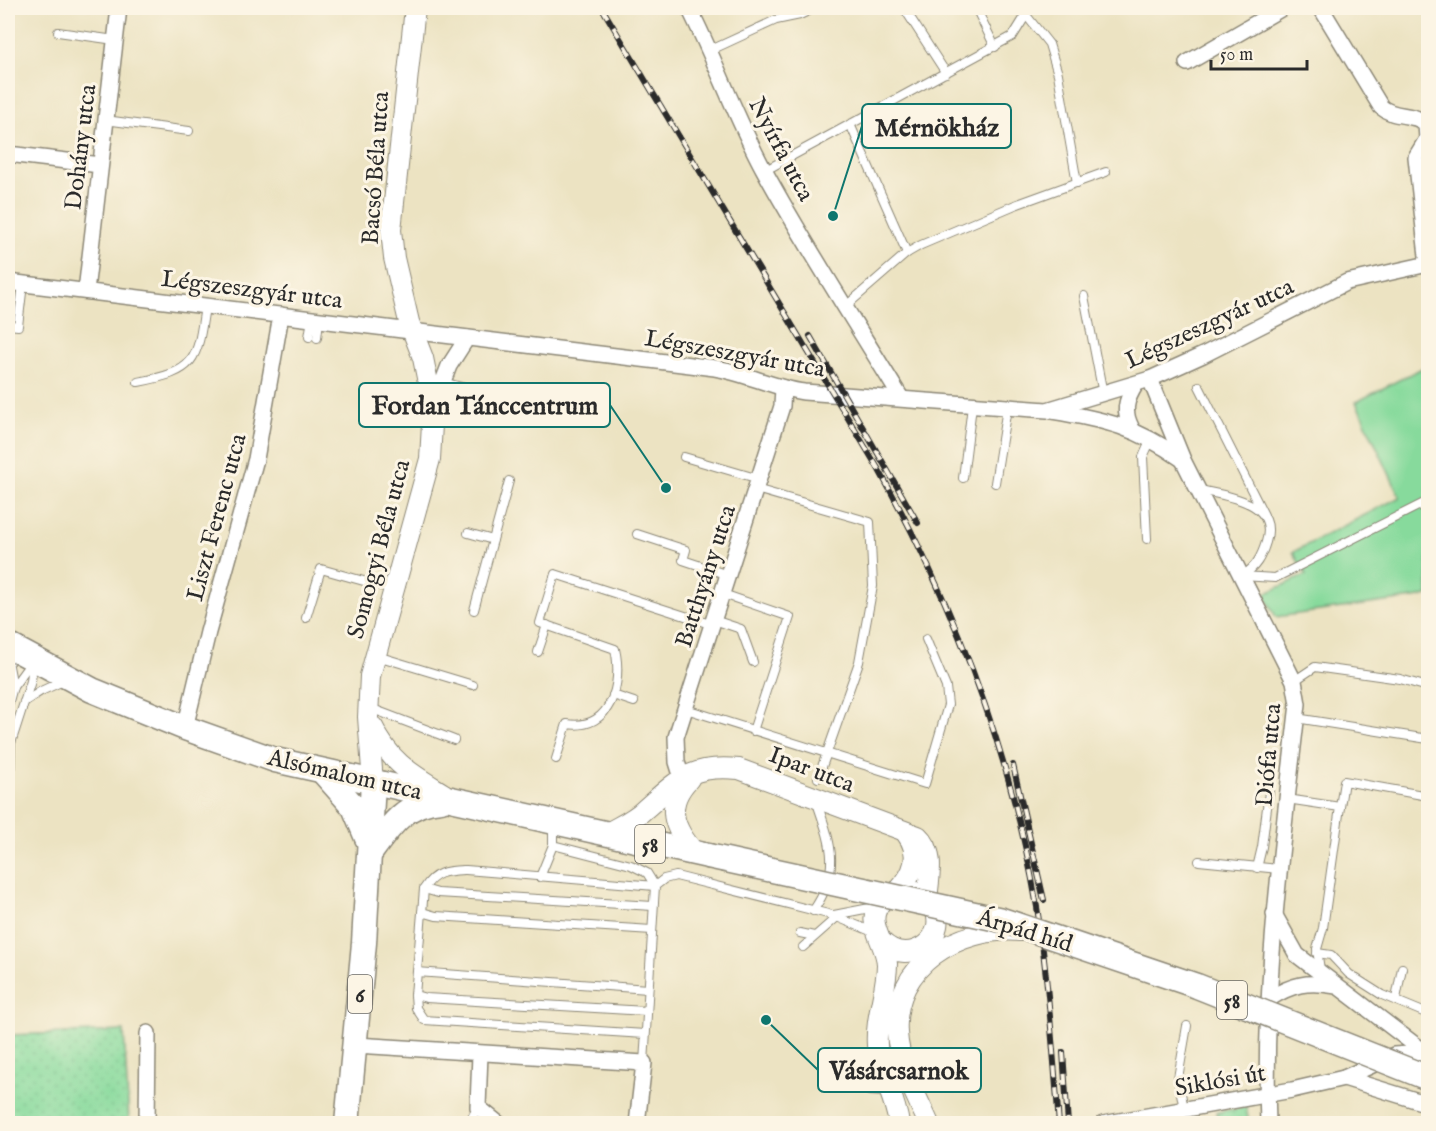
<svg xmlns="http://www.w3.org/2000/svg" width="1436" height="1131" viewBox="0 0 1436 1131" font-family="'IM FELL English',serif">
  <defs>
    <pattern id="park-dots" width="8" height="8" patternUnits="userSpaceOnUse" patternTransform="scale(1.5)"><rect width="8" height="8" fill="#87da9c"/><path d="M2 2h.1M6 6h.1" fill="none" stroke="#75bb87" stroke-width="1.8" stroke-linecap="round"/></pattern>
  </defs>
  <rect width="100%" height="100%" fill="#fcf5e5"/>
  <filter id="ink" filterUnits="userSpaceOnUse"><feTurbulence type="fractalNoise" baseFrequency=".0167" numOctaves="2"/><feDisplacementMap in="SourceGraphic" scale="12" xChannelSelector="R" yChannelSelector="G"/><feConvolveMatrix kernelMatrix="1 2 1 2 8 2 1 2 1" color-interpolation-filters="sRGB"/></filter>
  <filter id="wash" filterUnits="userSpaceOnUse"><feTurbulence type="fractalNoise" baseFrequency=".008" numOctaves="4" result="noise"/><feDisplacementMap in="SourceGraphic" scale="24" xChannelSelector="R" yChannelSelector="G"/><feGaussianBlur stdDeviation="1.35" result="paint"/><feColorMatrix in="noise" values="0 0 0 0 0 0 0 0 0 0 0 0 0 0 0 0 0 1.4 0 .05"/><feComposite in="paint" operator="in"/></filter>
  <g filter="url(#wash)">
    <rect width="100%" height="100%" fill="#ece3c2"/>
    <!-- grass -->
    <path fill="#87da9c" stroke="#598264" stroke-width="1.5" d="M1428 365V596L1276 617 1264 594 1306 575 1293 552 1400 497 1356 402Z"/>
    <!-- park -->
    <g fill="url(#park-dots)" stroke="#598264" stroke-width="1.5">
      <path d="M124 1031 129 1123H8V1035Z"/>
      <path d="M1246 1107 1249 1123H1219L1217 1112Z"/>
    </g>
  </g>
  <g filter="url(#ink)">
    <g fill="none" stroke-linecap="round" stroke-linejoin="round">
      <!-- service casing -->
      <g stroke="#8c8776" stroke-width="10">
        <g id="service">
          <path d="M904 8 946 73"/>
          <path d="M976 8 995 47"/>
          <path d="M1026 15 1049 44 1058 74 1077 183"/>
          <path d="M58 32 115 40"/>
          <path d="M711 50 776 20 800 15 815 8"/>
          <path d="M105 120 189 131"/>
          <path d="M850 124 907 253"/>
          <path d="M764 171 1013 36 1026 15 1023 8"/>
          <path d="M1084 296 1103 394"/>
          <path d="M846 306 907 253 921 245 1015 205 1106 172"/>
          <path d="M8 325 18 326 23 284"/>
          <path d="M309 337 312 319"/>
          <path d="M317 338 319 320"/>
          <path d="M138 382C196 371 197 362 205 306"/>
          <path d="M443 382 554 412"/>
          <path d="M1199 386 1264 515"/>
          <path d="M684 457 759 479"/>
          <path d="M963 478 972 406"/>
          <path d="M995 483 1007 408"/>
          <path d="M756 489 870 522 873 586 859 662 818 778"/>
          <path d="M1199 490C1226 496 1279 501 1266 542 1261 558 1256 567 1242 576"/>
          <path d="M468 533 493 540 474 610"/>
          <path d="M637 534 686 550 683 560 728 575"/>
          <path d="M1147 539 1143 457 1148 446 1155 442"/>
          <path d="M493 540 509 481"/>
          <path d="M1242 576 1275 578 1428 501"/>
          <path d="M723 594 790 617 753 731"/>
          <path d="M306 618 321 569 392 589"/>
          <path d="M714 620 741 629 753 662"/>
          <path d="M538 652 547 625"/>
          <path d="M377 656 473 685"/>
          <path d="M8 661 13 687"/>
          <path d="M1294 681 1315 667 1400 679 1428 687"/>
          <path d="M613 695 634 702"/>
          <path d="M24 702 41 691 63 681"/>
          <path d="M8 705 13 687 32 661"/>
          <path d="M370 708 454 740"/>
          <path d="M686 709 925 784 948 705 946 687 926 639"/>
          <path d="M1296 718 1428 739"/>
          <path d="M556 759 567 724C611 731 623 684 615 649L540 623 555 574 713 625"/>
          <path d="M10 785 11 743 31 681 33 664"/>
          <path d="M1287 799 1340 807 1323 928 1317 949 1320 970"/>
          <path d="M1340 807 1344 781 1428 796"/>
          <path d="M553 826V845L631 865 647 873 655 886 644 1063"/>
          <path d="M1199 861 1279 869"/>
          <path d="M1257 868 1262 847 1269 792"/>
          <path d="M540 877 553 845"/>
          <path d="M424 889 438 893 653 906"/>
          <path d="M813 911C842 869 831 844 816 800"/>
          <path d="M422 912 436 916 652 930"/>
          <path d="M834 915 875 907"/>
          <path d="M800 933 814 936"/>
          <path d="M803 947 837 917"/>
          <path d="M1317 953 1331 955 1349 974 1382 995 1428 1014"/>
          <path d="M417 972 648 989"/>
          <path d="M415 995 426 998 646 1011"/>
          <path d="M1396 999 1402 968"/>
          <path d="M645 1034 424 1020 416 1008 415 995 424 889C434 871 447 871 466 870L655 886 664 879 676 876 832 915 873 932"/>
          <path d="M869 1091 883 1092"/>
          <path d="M1184 1109 1178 1078 1187 1026"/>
          <path d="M468 1124 478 1107"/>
        </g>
      </g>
      <!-- minor casing -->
      <g stroke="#8c8776" stroke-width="18">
        <g id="minor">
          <path d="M689 8C716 61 735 117 764 170 806 247 855 322 901 398"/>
          <path d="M1321 8 1381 107C1395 119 1413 112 1426 124L1427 139 1416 157 1428 265"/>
          <path d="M1187 63 1282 8"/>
          <path d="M8 154 100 165"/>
          <path d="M8 282 715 368C746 373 773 388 804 392L1047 410 1150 379 1203 355 1347 282 1428 264"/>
          <path d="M86 291 119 8"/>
          <path d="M1150 379 1183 460 1294 681 1298 704C1282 844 1263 983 1268 1124"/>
          <path d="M433 407 449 366 467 338"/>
          <path d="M1052 411C1107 420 1136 427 1182 459"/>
          <path d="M1132 429C1123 412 1125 401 1136 384"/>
          <path d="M185 728 208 632 256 459 281 315"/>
          <path d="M682 778 677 762 676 737 782 406 783 388"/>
          <path d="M1274 914 1297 955 1427 1054"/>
          <path d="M1269 999C1292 984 1308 981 1335 986"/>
          <path d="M356 1045 644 1063 637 1124"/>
          <path d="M480 1054 478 1107 499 1124"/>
          <path d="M1344 1078 1428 1104"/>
          <path d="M147 1124 148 1033"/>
          <path d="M1103 1124 1292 1090 1344 1078 1394 1055 1424 1053"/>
        </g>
      </g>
      <!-- tertiary casing -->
      <g stroke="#8c8776" stroke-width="22">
        <g id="tertiary">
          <path d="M373 727C390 763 412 774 444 794"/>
          <path d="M689 779C664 805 673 828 695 853"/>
          <path d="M373 783 368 717 370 676 430 459 433 407 423 358 409 322 394 258 391 230 415 8"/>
          <path d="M606 834C619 826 634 820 645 809 678 780 691 764 739 769L918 836C936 852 929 878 927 899"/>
          <path d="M898 891C914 874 922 854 906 833"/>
          <path d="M881 941C910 971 954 934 931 903 924 895 914 890 903 890 895 891 888 894 883 900 862 921 886 941 887 964 887 991 875 1017 877 1045 879 1072 895 1096 899 1124"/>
          <path d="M929 1124C916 1095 899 1065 897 1033 892 965 959 926 1020 931"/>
        </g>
      </g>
      <!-- primary casing -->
      <g stroke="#8c8776" stroke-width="27">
        <g id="primary">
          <path d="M8 645 92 690 185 728 275 760 708 856"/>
          <path d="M324 773 354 807 367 838"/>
          <path d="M371 852C390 826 406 802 441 800"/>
          <path d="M347 1124 364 943 373 783"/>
        </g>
      </g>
      <!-- service -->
      <use href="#service" stroke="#fff" stroke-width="8"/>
      <!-- minor -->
      <use href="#minor" stroke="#fff" stroke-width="15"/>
      <!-- tertiary -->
      <use href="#tertiary" stroke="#fff" stroke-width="20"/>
      <!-- primary -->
      <use href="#primary" stroke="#fff" stroke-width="24"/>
      <!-- rail casing -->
      <g stroke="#2b2b2b" stroke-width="6">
        <g id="rail">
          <path d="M602 8 879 470C955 607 1011 753 1037 907 1048 979 1053 1051 1059 1124"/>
          <path d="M810 336 918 523"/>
          <path d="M1013 765 1044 900"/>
          <path d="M1063 1052 1068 1124"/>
        </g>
      </g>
      <!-- rail -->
      <use href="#rail" stroke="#fcf5e5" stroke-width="4" stroke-dasharray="11" stroke-linecap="butt"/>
      <!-- primary-bridge casing -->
      <g stroke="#8c8776" stroke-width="27" stroke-linecap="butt">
        <path id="primary-bridge" d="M708 856 1002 920 1197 986 1428 1078"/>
      </g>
      <!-- primary-bridge -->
      <use href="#primary-bridge" stroke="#fff" stroke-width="24"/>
    </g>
  </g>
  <g text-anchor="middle" stroke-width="6" stroke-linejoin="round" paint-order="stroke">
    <!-- shield labels -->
    <g fill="#fcf5e5" stroke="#6a6863" stroke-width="1.5">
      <rect x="635" y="825" width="30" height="38" rx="4.5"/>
      <rect x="348" y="975" width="24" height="38" rx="4.5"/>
      <rect x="1217" y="981" width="30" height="38" rx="4.5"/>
    </g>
    <g font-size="22" font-weight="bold" fill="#2b2b2b">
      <text x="650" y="852">58</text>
      <text x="360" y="1002">6</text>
      <text x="1232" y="1008">58</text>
    </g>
    <!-- street labels -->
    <g font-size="24" fill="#2b2b2b" stroke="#fcf5e5">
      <text transform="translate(80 147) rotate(-83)" y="8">Dohány utca</text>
      <text transform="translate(782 149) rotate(62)" y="8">Nyírfa utca</text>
      <text transform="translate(375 168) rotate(-86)" y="8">Bacsó Béla utca</text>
      <text transform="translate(252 289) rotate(7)" y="8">Légszeszgyár utca</text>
      <text transform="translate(1209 323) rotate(-25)" y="8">Légszeszgyár utca</text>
      <text transform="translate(735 353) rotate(10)" y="8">Légszeszgyár utca</text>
      <text transform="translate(216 517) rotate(-75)" y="8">Liszt Ferenc utca</text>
      <text transform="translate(378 549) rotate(-75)" y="8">Somogyi Béla utca</text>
      <text transform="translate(705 576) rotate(-72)" y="8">Batthyány utca</text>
      <text transform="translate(1268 755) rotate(-85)" y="8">Diófa utca</text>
      <text transform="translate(812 769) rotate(21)" y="8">Ipar utca</text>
      <text transform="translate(345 774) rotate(13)" y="8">Alsómalom utca</text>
      <text transform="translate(1025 930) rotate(17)" y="8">Árpád híd</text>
      <text transform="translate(1220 1080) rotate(-10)" y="8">Siklósi út</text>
    </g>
  </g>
  <!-- callouts -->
  <path fill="none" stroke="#0f766e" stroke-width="2" d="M833 216L862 126M666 488L610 405M766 1020L818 1070"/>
  <g fill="#0f766e" stroke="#fcf5e5" stroke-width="2">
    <circle cx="833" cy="216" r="6"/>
    <circle cx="666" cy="488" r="6"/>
    <circle cx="766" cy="1020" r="6"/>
  </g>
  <g fill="#fcf5e5" stroke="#0f766e" stroke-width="2">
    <rect x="862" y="104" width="149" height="44" rx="6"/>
    <rect x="359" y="383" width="251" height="44" rx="6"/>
    <rect x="818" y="1048" width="163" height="44" rx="6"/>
  </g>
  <g font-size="26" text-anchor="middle" font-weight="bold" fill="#2b2b2b">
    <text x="937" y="136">Mérnökház</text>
    <text x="485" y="414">Fordan Tánccentrum</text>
    <text x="899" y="1079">Vásárcsarnok</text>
  </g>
  <!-- margin -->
  <rect width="1436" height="1131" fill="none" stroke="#fcf5e5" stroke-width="30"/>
  <!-- scale -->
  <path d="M1211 60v9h96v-9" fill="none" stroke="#2b2b2b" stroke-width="3"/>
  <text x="1220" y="60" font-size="18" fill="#2b2b2b" stroke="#fcf5e5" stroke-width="4.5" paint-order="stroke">50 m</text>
</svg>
